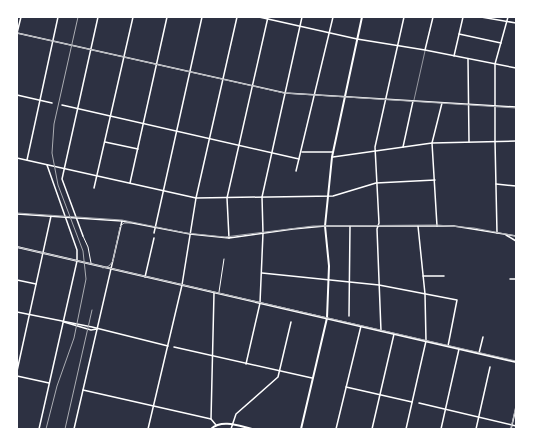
<svg xmlns="http://www.w3.org/2000/svg" width="533" height="446" viewBox="0 0 533 446" font-family="Overpass,sans-serif">
  <rect width="100%" height="100%" fill="#2d3142"/>
  <g fill="none" stroke-linecap="round" stroke-linejoin="round">
    <!-- service -->
    <path stroke="#fff" stroke-width="0.5" d="M414 100 425 51"/>
    <!-- pedestrian -->
    <g stroke="#fff" stroke-width="1">
      <path d="M83 236 88 247 91 263"/>
      <path d="M219 292 224 259"/>
    </g>
    <!-- minor -->
    <g stroke="#fff" stroke-width="1.5">
      <path d="M259 17 357 39 425 50 516 68"/>
      <path d="M481 17 516 23"/>
      <path d="M17 33 21 17"/>
      <path d="M459 34 501 43"/>
      <path d="M425 50 433 17"/>
      <path d="M454 56 463 17"/>
      <path d="M468 59 469 142"/>
      <path d="M17 95 52 103"/>
      <path d="M62 105 299 159"/>
      <path d="M105 142 138 149"/>
      <path d="M403 147 413 101"/>
      <path d="M302 152H333"/>
      <path d="M333 157 432 143 516 141"/>
      <path d="M17 158 196 198 333 196 376 183 435 180"/>
      <path d="M27 160 58 17"/>
      <path d="M47 165 77 250V261"/>
      <path d="M296 171 333 17"/>
      <path d="M130 183 167 17"/>
      <path d="M496 184 516 186"/>
      <path d="M94 188 133 17"/>
      <path d="M17 214 122 221 190 234 229 238 293 229 325 226"/>
      <path d="M437 226 432 143 442 103"/>
      <path d="M154 233 202 17"/>
      <path d="M497 233 495 141V64L508 17"/>
      <path d="M83 236 62 179 98 17"/>
      <path d="M229 238 227 198 268 17"/>
      <path d="M262 273 379 285 457 300 448 346"/>
      <path d="M423 276H444"/>
      <path d="M145 277 154 238"/>
      <path d="M510 279H516"/>
      <path d="M17 280 36 284"/>
      <path d="M17 312 92 327 168 346"/>
      <path d="M349 316 350 226"/>
      <path d="M64 322 91 330 97 329"/>
      <path d="M381 331 377 229 379 223 375 147 404 17"/>
      <path d="M174 347 312 378"/>
      <path d="M479 353 483 337"/>
      <path d="M246 364 260 303 263 233 262 197 302 17"/>
      <path d="M17 371 51 216"/>
      <path d="M17 376 49 383"/>
      <path d="M346 387 412 402"/>
      <path d="M83 390 211 419 216 425"/>
      <path d="M419 403 516 426"/>
      <path d="M211 419 214 293"/>
      <path d="M74 429 122 221"/>
      <path d="M148 429 182 285 196 198 237 17"/>
      <path d="M231 429 236 414 278 377 291 322"/>
      <path d="M336 429 361 326"/>
      <path d="M372 429 394 334"/>
      <path d="M406 429 426 341 425 294 418 226"/>
      <path d="M441 429 459 349"/>
      <path d="M476 429 490 367"/>
      <path d="M511 429 516 408"/>
    </g>
    <!-- tertiary -->
    <g stroke="#fff" stroke-width="1.5">
      <path d="M17 33 285 93 516 107"/>
      <path d="M325 226H454L516 236"/>
      <path d="M506 235 516 241"/>
      <path d="M39 429 77 261"/>
    </g>
    <!-- secondary -->
    <g stroke="#fff" stroke-width="2">
      <path d="M17 247 516 362"/>
      <path d="M211 429C222 419 239 426 252 429"/>
      <path d="M301 429 327 318 329 266 325 226 332 157 362 17"/>
    </g>
    <!-- tram -->
    <g stroke="#abadb3" stroke-width="1">
      <path d="M17 33 284 93 516 108"/>
      <path d="M17 213 122 220 186 233 225 237 313 226 437 225 474 228 516 236"/>
      <path d="M17 247 516 361"/>
      <path d="M103 268 109 266 113 261 120 227 124 223H131"/>
      <path d="M511 429 516 405"/>
    </g>
    <!-- rail -->
    <g stroke="#abadb3" stroke-width="1">
      <path d="M46 429 57 386 74 338 86 279 83 251 58 185 52 153 54 124 78 17"/>
      <path d="M65 429 92 310"/>
    </g>
  </g>
  <!-- border -->
  <rect width="533" height="446" fill="none" stroke="#ffffff" stroke-width="36"/>
</svg>
